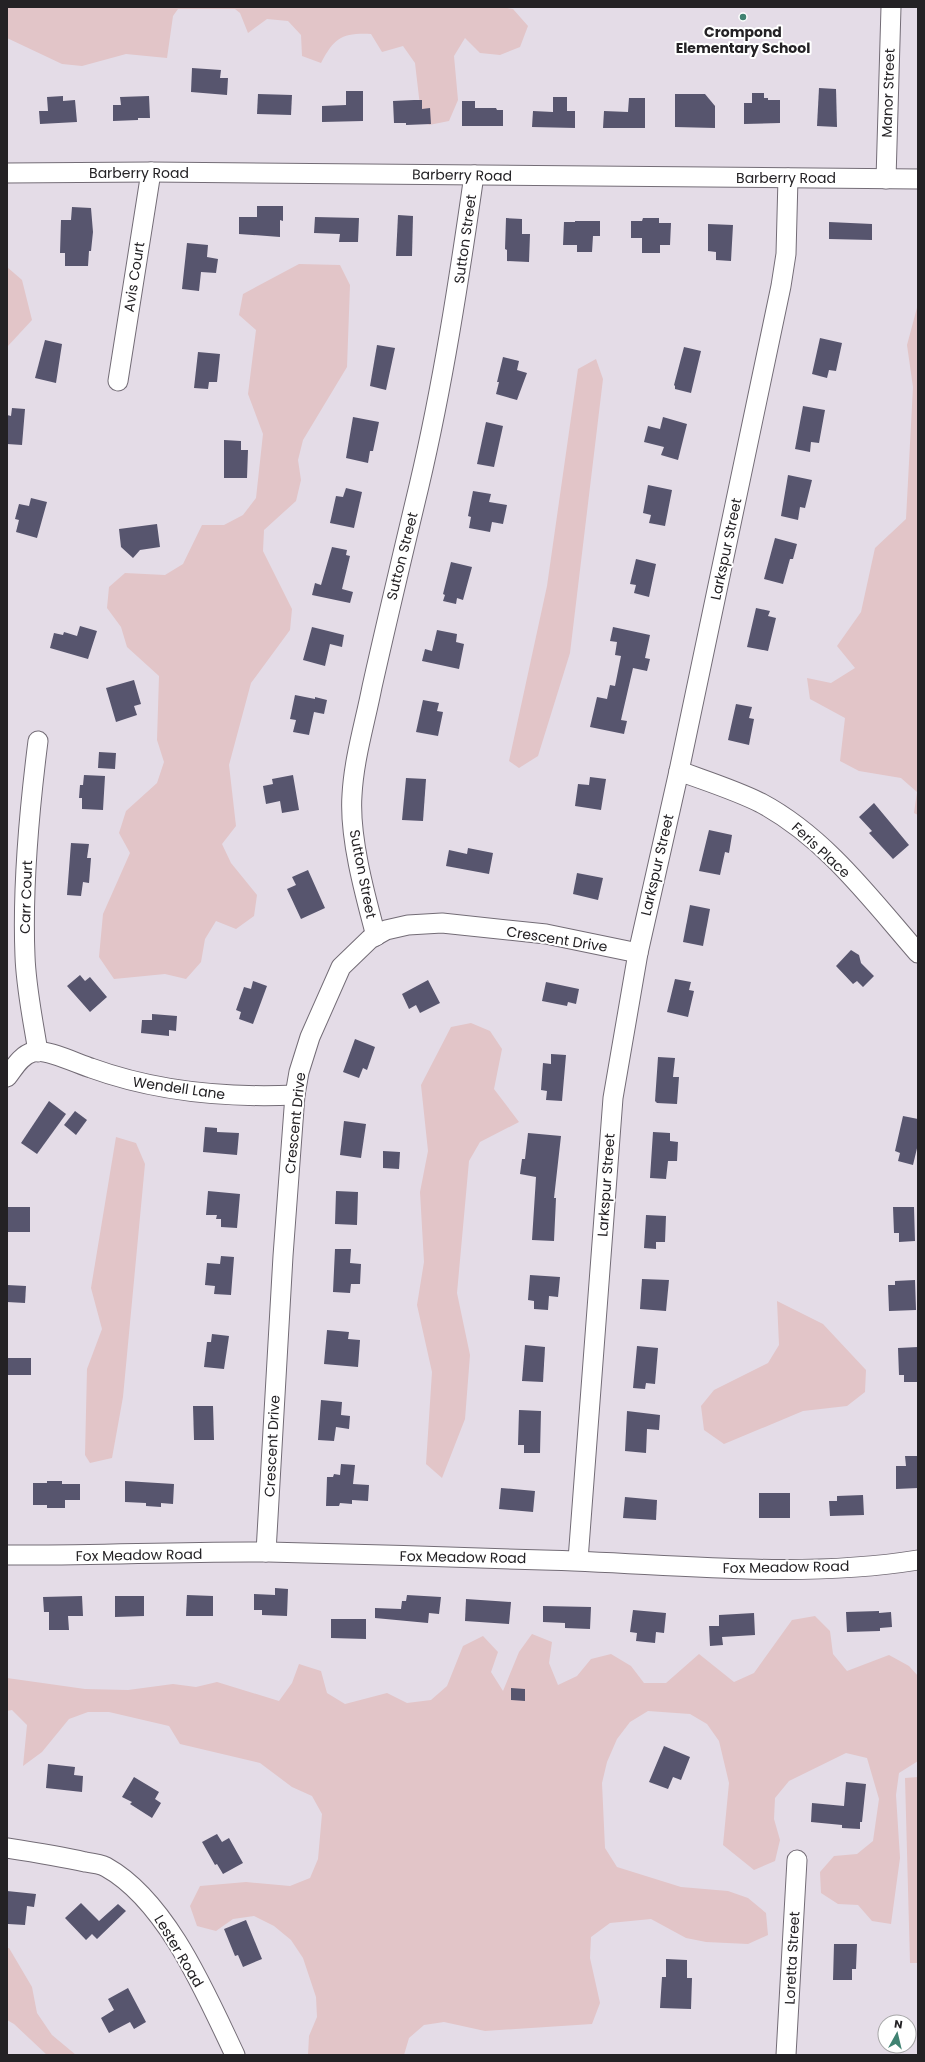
<svg xmlns="http://www.w3.org/2000/svg" width="925" height="2062" viewBox="0 0 925 2062" font-family="Poppins,sans-serif">
  <rect width="100%" height="100%" fill="#e4dce7"/>
  <!-- green -->
  <g fill="#e2c5c8">
    <path d="M7 7H501L513 9 528 26 520 47 500 55 480 53 465 38 454 56 458 100 449 121 429 125 420 106 415 63 403 46 382 52 371 34C342 33 335 37 321 63L302 56 301 35 288 21 267 19 248 33 240 13 235 9H178L173 16 167 58 126 54 82 66 62 64 7 38Z"/>
    <path d="M299 264 340 265 350 285 347 367 303 440 298 460 301 480 296 501 264 530 263 551 292 609 290 630 251 683 229 765 236 826 222 844 231 863 257 895 254 916 236 929 216 921 205 939 201 962 186 979 165 974 114 979 99 957 103 914 130 853 119 833 126 811 157 783 164 762 157 740 159 676 127 647 121 627 107 608 109 587 125 573 165 575 183 564 202 525H224L243 515 256 498 263 434 248 394 256 330 239 315 243 294Z"/>
    <path d="M7 267 22 280 32 320 7 347Z"/>
    <path d="M918 304V815L914 813 917 792 901 778 859 771 840 761 845 718 810 699 807 678 831 683 855 668 837 646 861 612 875 548 906 519 913 387 907 345Z"/>
    <path d="M596 359 603 379 570 653 538 756 519 768 509 761 547 586 578 369Z"/>
    <path d="M471 1023 490 1031 502 1049 494 1089 519 1122 480 1142 469 1161 457 1293 470 1355 465 1419 442 1478 426 1464 432 1372 417 1305 424 1262 420 1192 428 1151 421 1085 451 1027Z"/>
    <path d="M116 1137 136 1143 145 1164 123 1397 112 1458 90 1463 85 1455 87 1369 102 1329 91 1288Z"/>
    <path d="M777 1301 823 1324 866 1370 865 1392 847 1406 803 1411 724 1444 704 1430 701 1406 714 1390 768 1363 779 1345Z"/>
    <path d="M815 1616 830 1631 833 1654 847 1671 889 1655 909 1666 918 1676V1761L899 1773 896 1795 900 1858 891 1924 872 1921 858 1905 838 1904 821 1893 820 1872 834 1856 857 1854 873 1841 879 1799 867 1758 846 1753 789 1781 775 1798 774 1819 780 1840 775 1861 754 1870 723 1845 729 1783 719 1741 707 1724 690 1714 648 1711 630 1722 617 1739 607 1762 602 1783 605 1848 617 1867 681 1887 728 1891 748 1898 766 1913 768 1935 748 1944 706 1942 686 1938 651 1919 610 1923 591 1937 590 1958 600 2003 592 2024 485 2031 444 2022 424 2025 409 2038 404 2055H308L309 2036 317 2017 316 1997 303 1958 291 1940 274 1926 254 1916 233 1919 216 1931 197 1926 190 1906 200 1886 246 1882 290 1886 310 1878 318 1859 322 1814 312 1796 292 1787 260 1763 180 1744 169 1726 109 1712H88L69 1719 42 1752 23 1766 27 1725 12 1710 7 1711V1678L85 1689 128 1690 173 1684 196 1687 217 1682 279 1701 292 1683 299 1664 321 1671 327 1693 345 1704 387 1693 407 1703 431 1700 447 1686 463 1646 483 1636 498 1652 491 1672 503 1691 519 1652 532 1634 552 1642 549 1663 558 1685 577 1676 591 1659 611 1654 631 1666 644 1683H666L699 1654 734 1682 754 1673 792 1620Z"/>
    <path d="M918 1777V1963H910L905 1778Z"/>
    <path d="M7 1948H9L32 1987 37 2013 52 2035 76 2055H47L14 2024 7 2020Z"/>
  </g>
  <!-- building -->
  <g fill="#57556e">
    <path d="M192 68 221 70 220 78H228L227 95 191 92Z"/>
    <path d="M819 88 836 89 837 127 817 126Z"/>
    <path d="M346 91H363V121L322 122V106L346 105Z"/>
    <path d="M752 93H764V98H768V100H780V123L744 124V103H752Z"/>
    <path d="M258 94 292 95 291 115 257 114Z"/>
    <path d="M675 94H705L715 106V128L675 127Z"/>
    <path d="M63 96V101L75 100 77 122 40 124 39 111H48L47 97Z"/>
    <path d="M149 96 150 118H138V120L113 121V105H121L120 97Z"/>
    <path d="M553 97H567V111H575V128L532 127 533 111 553 112Z"/>
    <path d="M629 98H645V128H603L604 111 628 112Z"/>
    <path d="M414 100H422V109L430 108 431 124 406 125V123H394L393 101Z"/>
    <path d="M462 101H475V108H496L497 110H503V126H462Z"/>
    <path d="M257 206H283V221L280 220V237L239 234V217H257Z"/>
    <path d="M72 207 91 208 93 232 91 251H89L88 266H65V253H60L61 220H71Z"/>
    <path d="M398 215 413 216 412 256H396Z"/>
    <path d="M315 217 359 218 358 242H339L340 234 314 233Z"/>
    <path d="M506 218 522 219V234H530L529 262 507 261V250L505 249Z"/>
    <path d="M643 218H659V223H671L670 245H660V253H642V238H631V221H642Z"/>
    <path d="M575 221H600V236H593L592 252H577V245H563L564 222H575Z"/>
    <path d="M829 222 872 224V240L829 239Z"/>
    <path d="M708 224 733 225 731 261 716 260V252L708 251Z"/>
    <path d="M187 243 208 245 207 257 218 259 216 273 201 272 199 291 182 289Z"/>
    <path d="M820 338 842 343 836 371 829 370 827 378 812 374Z"/>
    <path d="M45 340 62 344 56 383 35 378Z"/>
    <path d="M377 345 395 348 386 390 370 386Z"/>
    <path d="M684 347 701 351 691 393 675 389V386L674 385Z"/>
    <path d="M198 352 220 354 217 382H209L208 389 194 388Z"/>
    <path d="M503 357 519 361 517 370 527 373 517 400 496 394 499 382H497Z"/>
    <path d="M803 406 825 410 819 443 811 442 810 452 795 449Z"/>
    <path d="M12 408 25 409 22 445 7 444V415L11 416Z"/>
    <path d="M353 417 379 422 373 451H370L368 463 346 458Z"/>
    <path d="M663 417 687 424 678 460 661 455 664 447 644 442 648 426 660 429Z"/>
    <path d="M486 422 503 426 494 467 477 464Z"/>
    <path d="M224 440 241 441V450H248L247 478H224Z"/>
    <path d="M788 475 812 480 805 508 800 507 798 520 781 516Z"/>
    <path d="M648 485 672 490 665 526 649 523 651 515 643 513Z"/>
    <path d="M346 488 362 492 354 528 330 523 336 496 343 497Z"/>
    <path d="M473 491 491 494 489 502 507 505 503 524 492 522 490 532 469 528 471 517 468 516Z"/>
    <path d="M31 498 47 502 37 538 16 532 19 520 15 519 19 504 29 506Z"/>
    <path d="M157 524 160 547 140 550 133 558 121 547 119 529Z"/>
    <path d="M775 538 797 544 793 559H790L783 584 764 579Z"/>
    <path d="M332 547 347 550 346 555 350 556 342 589 353 592 350 603 312 595 315 583 321 585Z"/>
    <path d="M636 559 656 564 649 597 634 593 636 585 630 584Z"/>
    <path d="M451 562 472 567 463 600 457 598 456 604 443 601 445 595 443 594Z"/>
    <path d="M756 608 770 611 768 616 776 618 768 651 747 647Z"/>
    <path d="M80 626 97 631 88 659 50 648 54 633 63 635 64 632 77 636Z"/>
    <path d="M312 627 344 635 342 647 330 644 325 666 303 660Z"/>
    <path d="M613 627 650 635 645 658 650 659 647 671 633 668 621 720 627 721 624 734 590 727 597 697 607 699 610 685 615 686 621 656 615 655 617 642 610 641Z"/>
    <path d="M437 630 457 634 456 642 464 644 459 669 422 661 425 649 432 651Z"/>
    <path d="M134 680 141 704 134 706 137 715 116 722 106 688Z"/>
    <path d="M295 695 315 699V697L327 700 324 714 314 712 309 735 293 732 296 720 290 719Z"/>
    <path d="M423 700 439 703 437 711 443 712 438 736 416 732Z"/>
    <path d="M736 704 752 707 749 718 754 719 749 745 728 740Z"/>
    <path d="M99 752 116 753 115 769 98 768Z"/>
    <path d="M84 775 105 776 103 810 82 809V798H79L80 785H83Z"/>
    <path d="M293 775 299 810 282 813 280 801 266 804 263 786 273 784 272 779Z"/>
    <path d="M590 777 606 779 601 810 575 806 578 784 589 785Z"/>
    <path d="M406 778 426 779 423 821 402 820Z"/>
    <path d="M874 803 909 845 893 859 869 833 872 831 859 817Z"/>
    <path d="M709 830 732 835 729 853 725 852 720 875 699 871Z"/>
    <path d="M71 843 89 844 87 858H91L89 883 83 882 81 896 67 895Z"/>
    <path d="M468 848 493 853 489 874 446 866 449 850 467 854Z"/>
    <path d="M308 870 325 908 301 919 287 889 296 885 292 877Z"/>
    <path d="M577 873 603 878 598 900 573 894Z"/>
    <path d="M690 905 710 909 703 946 683 942Z"/>
    <path d="M851 950 859 955 861 963 874 976 863 987 857 981 853 984 836 966Z"/>
    <path d="M80 975 85 981 90 977 107 997 90 1012 67 986Z"/>
    <path d="M675 979 691 982 689 990 694 991 688 1017 667 1012Z"/>
    <path d="M428 980 440 1003 420 1013 416 1005 409 1009 402 994Z"/>
    <path d="M253 981 267 986 253 1024 239 1019 241 1012 236 1010 244 987 251 989Z"/>
    <path d="M546 982 579 989 576 1004 568 1002 567 1006 542 1001Z"/>
    <path d="M152 1014 177 1016 176 1031 169 1030V1036L141 1033 142 1020H152Z"/>
    <path d="M355 1039 375 1047 367 1070 363 1068 359 1078 343 1072Z"/>
    <path d="M551 1054 566 1055 562 1101 546 1100 547 1091 541 1090 543 1063 551 1064Z"/>
    <path d="M658 1057 675 1058 673 1077H679L677 1104 657 1103 655 1101Z"/>
    <path d="M49 1101 66 1114 37 1154 21 1143Z"/>
    <path d="M75 1111 87 1120 76 1135 64 1125Z"/>
    <path d="M903 1116 918 1119V1144L913 1165 898 1161 900 1153 895 1151Z"/>
    <path d="M344 1121 366 1124 361 1158 340 1155Z"/>
    <path d="M205 1127 217 1128V1132L239 1133 237 1155 203 1152Z"/>
    <path d="M653 1132 670 1133V1141L678 1142 677 1161H668L666 1179 650 1178Z"/>
    <path d="M528 1133 561 1136 554 1198H556L554 1241 532 1240 536 1177 520 1174 522 1159H525Z"/>
    <path d="M383 1151 400 1152 399 1169 383 1168Z"/>
    <path d="M208 1191 240 1194 237 1228 221 1227V1219H216L217 1215H206Z"/>
    <path d="M336 1191 358 1192 357 1225 335 1224Z"/>
    <rect x="7" y="1207" width="23" height="25"/>
    <path d="M893 1207H914L915 1241 899 1242V1233H894Z"/>
    <path d="M646 1215 666 1216 665 1242H656V1249L644 1248Z"/>
    <path d="M335 1249H351L350 1263 361 1264 360 1284H351L350 1293 333 1292Z"/>
    <path d="M221 1256 234 1257 231 1295 214 1294 215 1286 205 1285 207 1263 220 1264Z"/>
    <path d="M530 1275 560 1277 558 1297 549 1296 548 1310 534 1309V1301L528 1300Z"/>
    <path d="M642 1279 669 1280 666 1311 640 1309Z"/>
    <path d="M915 1280 916 1310 889 1311 888 1285H895V1281Z"/>
    <path d="M7 1285 26 1286 25 1303 7 1302Z"/>
    <path d="M327 1330 349 1332 348 1339 360 1340 358 1367 324 1364Z"/>
    <path d="M212 1334 229 1336 224 1369 204 1367 207 1342H211Z"/>
    <path d="M525 1345 545 1347 543 1382 522 1381Z"/>
    <path d="M637 1346 658 1348 655 1384 646 1383 645 1389 633 1388Z"/>
    <path d="M918 1347V1382H904V1375H899L898 1348Z"/>
    <rect x="7" y="1358" width="24" height="17"/>
    <path d="M321 1400 342 1402 341 1415 350 1416 349 1429 336 1427 334 1441 318 1440Z"/>
    <path d="M193 1406H213L214 1440H194Z"/>
    <path d="M519 1410 541 1411 540 1453H524V1445H518Z"/>
    <path d="M627 1411 660 1415 659 1430 647 1429 646 1453 625 1451Z"/>
    <path d="M905 1456H918V1488L896 1489V1466H906Z"/>
    <path d="M341 1464 355 1465 353 1484 369 1485 368 1501 352 1500V1504L340 1503 339 1506H326L327 1477H333L334 1474 340 1475Z"/>
    <path d="M47 1481H62V1484H80V1500H65V1508H47V1505H33V1483H47Z"/>
    <path d="M125 1481 174 1484 173 1504 161 1503V1507L146 1506V1503L125 1502Z"/>
    <path d="M501 1488 535 1491 533 1512 499 1509Z"/>
    <rect x="759" y="1493" width="31" height="25"/>
    <path d="M863 1495 864 1515 830 1516 829 1501H837V1496Z"/>
    <path d="M625 1497 657 1500 656 1520 623 1518Z"/>
    <path d="M275 1588 288 1589 287 1616 262 1615V1610H254V1594L275 1595Z"/>
    <path d="M187 1595 213 1596V1616H186Z"/>
    <path d="M407 1595 441 1597 439 1614 429 1613 428 1623 375 1618V1608L401 1609 402 1601H406Z"/>
    <path d="M82 1596 83 1616H68L69 1630H49V1612H44L43 1597Z"/>
    <path d="M115 1596H144V1616L115 1617Z"/>
    <path d="M466 1599 511 1602 509 1624 465 1621Z"/>
    <path d="M543 1606 591 1607 590 1629 565 1628V1623L543 1622Z"/>
    <path d="M633 1610 666 1613 664 1633 656 1632 655 1643 636 1641 637 1633 630 1632Z"/>
    <path d="M879 1611V1613L891 1612 892 1627 880 1628V1631L847 1632 846 1612Z"/>
    <path d="M754 1613 755 1635 722 1637 723 1645 710 1646 709 1626H719V1615Z"/>
    <path d="M331 1619H366V1639L331 1638Z"/>
    <path d="M511 1688 525 1689V1701L511 1700Z"/>
    <path d="M664 1746 690 1757 681 1780 673 1777 668 1789 649 1782Z"/>
    <path d="M48 1764 75 1767 74 1775 83 1776 82 1792 46 1788Z"/>
    <path d="M134 1777 159 1792 155 1799 161 1803 152 1818 130 1804 132 1802 122 1797Z"/>
    <path d="M846 1782 866 1784 862 1822H860V1829L842 1828V1825L811 1822 812 1803 844 1806Z"/>
    <path d="M217 1834 222 1842 229 1838 243 1863 223 1874 217 1864 215 1865 202 1842Z"/>
    <path d="M7 1891 36 1894 34 1907 27 1906 25 1925 8 1924Z"/>
    <path d="M81 1903 99 1921 118 1904 126 1911 97 1939 92 1934 86 1940 65 1918Z"/>
    <path d="M246 1920 262 1959 243 1967 238 1955 235 1956 224 1929Z"/>
    <path d="M834 1944H857L856 1969H852V1980H833Z"/>
    <path d="M666 1959 687 1960V1978H692L691 2009 660 2008 662 1977H666Z"/>
    <path d="M128 1988 146 2022 134 2029 130 2022 109 2033 101 2018 114 2010 108 1999Z"/>
  </g>
  <g fill="none" stroke-linecap="round" stroke-linejoin="round">
    <!-- minor casing -->
    <g stroke="#736c76" stroke-width="21">
      <g id="minor">
        <path d="M7 173 151 172 918 179"/>
        <path d="M886 179 891 7"/>
        <path d="M118 381 151 172"/>
        <path d="M38 741C29 812 22 885 25 956 26 988 33 1020 38 1052"/>
        <path d="M679 771C706 781 735 790 761 803 825 837 871 899 918 953"/>
        <path d="M376 936C365 895 349 837 352 795 354 758 365 723 372 687 387 620 403 553 419 486 443 384 459 280 474 175"/>
        <path d="M7 1077C14 1068 21 1055 33 1052 45 1048 78 1064 91 1068 157 1092 226 1098 295 1095"/>
        <path d="M266 1552 283 1256 295 1095 299 1072 310 1037 341 967 370 939 386 930 408 925 442 923 546 934 638 953"/>
        <path d="M7 1555C94 1556 181 1551 268 1552 360 1554 451 1557 543 1560 667 1563 794 1580 918 1560"/>
        <path d="M578 1560 613 1098 638 953 679 771 781 286 786 254 788 178"/>
        <path d="M7 1848C33 1852 59 1856 85 1862 92 1863 100 1864 106 1867 167 1901 206 1994 235 2055"/>
        <path d="M786 2055 797 1860"/>
      </g>
    </g>
    <!-- minor -->
    <use href="#minor" stroke="#fff" stroke-width="19"/>
  </g>
  <!-- markers -->
  <circle fill="#408272" stroke="#fff" stroke-width="1.5" cx="743" cy="17" r="4"/>
  <g text-anchor="middle" stroke-width="4" stroke-linejoin="round" paint-order="stroke">
    <!-- poi labels -->
    <g font-size="14" font-weight="bold" fill="#242225" stroke="#fff">
      <text x="743" y="37">Crompond<tspan x="743" dy="16">Elementary School</tspan></text>
    </g>
    <!-- street labels -->
    <g font-size="14" fill="#242225" stroke="#fff">
      <text transform="translate(888 93) rotate(-88)" y="5">Manor Street</text>
      <text x="139" y="178">Barberry Road</text>
      <text transform="translate(462 175) rotate(1)" y="5">Barberry Road</text>
      <text x="786" y="183">Barberry Road</text>
      <text transform="translate(465 239) rotate(-82)" y="5">Sutton Street</text>
      <text transform="translate(134 277) rotate(-81)" y="5">Avis Court</text>
      <text transform="translate(726 549) rotate(-78)" y="5">Larkspur Street</text>
      <text transform="translate(402 556) rotate(-76)" y="5">Sutton Street</text>
      <text transform="translate(821 850) rotate(43)" y="5">Feris Place</text>
      <text transform="translate(657 865) rotate(-77)" y="5">Larkspur Street</text>
      <text transform="translate(363 874) rotate(79)" y="5">Sutton Street</text>
      <text transform="translate(26 897) rotate(-88)" y="5">Carr Court</text>
      <text transform="translate(557 939) rotate(9)" y="5">Crescent Drive</text>
      <text transform="translate(179 1088) rotate(8)" y="5">Wendell Lane</text>
      <text transform="translate(295 1123) rotate(-84)" y="5">Crescent Drive</text>
      <text transform="translate(606 1185) rotate(-86)" y="5">Larkspur Street</text>
      <text transform="translate(272 1446) rotate(-87)" y="5">Crescent Drive</text>
      <text transform="translate(139 1555) rotate(-1)" y="5">Fox Meadow Road</text>
      <text transform="translate(463 1557) rotate(1)" y="5">Fox Meadow Road</text>
      <text transform="translate(786 1567) rotate(-1)" y="5">Fox Meadow Road</text>
      <text transform="translate(179 1951) rotate(59)" y="5">Lester Road</text>
      <text transform="translate(792 1958) rotate(-87)" y="5">Loretta Street</text>
    </g>
  </g>
  <!-- border -->
  <rect width="925" height="2062" fill="none" stroke="#242225" stroke-width="16"/>
  <!-- north arrow -->
  <g transform="translate(897 2034) rotate(8)"><circle r="19" fill="#ffffff" stroke="#a7a7a8"/>
  <path d="M0-3L7 15L0 10L-7 15Z" fill="#408272"/>
  <text y="-6" font-size="11" font-weight="bold" text-anchor="middle" fill="#242225">N</text>
  </g>
</svg>
